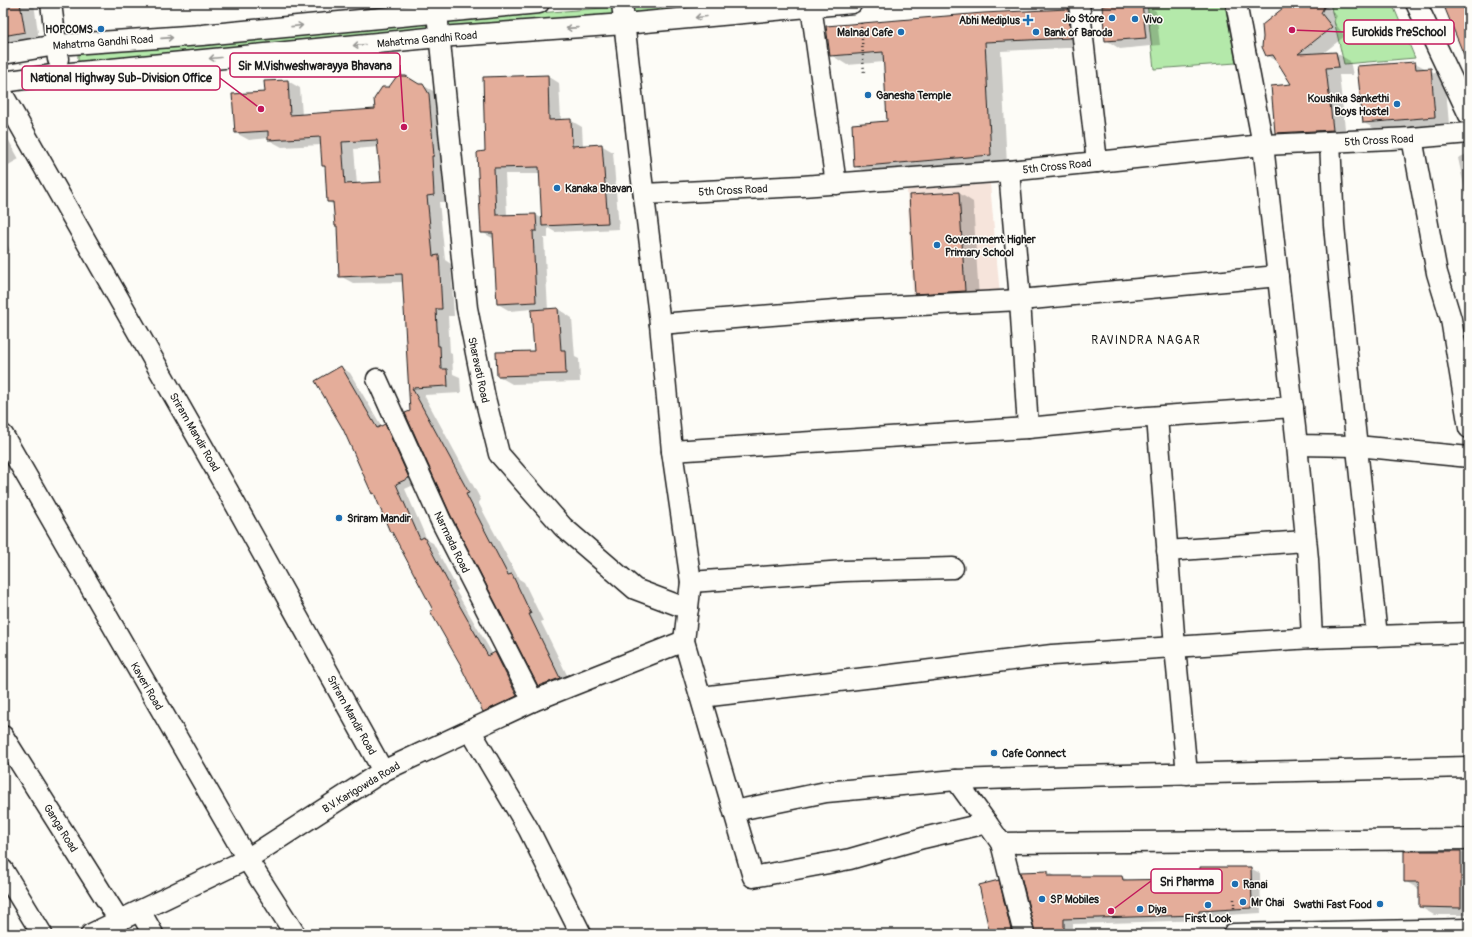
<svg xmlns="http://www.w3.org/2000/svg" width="1472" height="937" viewBox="0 0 1472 937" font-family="Pangolin,sans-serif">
  <rect width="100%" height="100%" fill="#fdfcf7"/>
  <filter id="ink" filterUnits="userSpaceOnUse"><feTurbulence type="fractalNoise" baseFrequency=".025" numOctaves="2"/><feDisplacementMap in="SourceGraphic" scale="8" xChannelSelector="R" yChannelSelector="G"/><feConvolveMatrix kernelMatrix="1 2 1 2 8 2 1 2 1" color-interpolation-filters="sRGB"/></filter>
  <g filter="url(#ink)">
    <!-- built -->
    <path fill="#f6e4db" d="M990 184 1000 295 913 301 907 190Z"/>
    <!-- green -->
    <g fill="#b4e9aa" stroke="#688263">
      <path d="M662 3H752L632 15 631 6Z"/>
      <path d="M1147 3H1225L1236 63 1154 69Z"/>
      <path d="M1330 3H1392L1415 58 1344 64Z"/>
      <path d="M616 7V17L447 29V20Z"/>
      <path d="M427 23 426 29 78 63V54Z"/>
    </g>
    <!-- shadow -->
    <g fill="#0003" fill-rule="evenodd">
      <path d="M3 3H34L39 40 3 46Z"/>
      <path d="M154 3H175L157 4Z"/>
      <path d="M1142 3 1156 11 1160 45 1120 49 1106 40 1103 6Z"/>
      <path d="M1308 3H1320L1331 10 1337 16 1334 22 1345 36 1322 54 1336 53 1350 61 1353 75H1339L1346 137 1290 140 1276 132 1293 85 1279 62 1266 55 1298 9Z"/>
      <path d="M1444 3H1469V65L1467 60Z"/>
      <path d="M1068 10 1084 20 1088 47 1001 51 1007 165 871 176 855 166 888 122 884 62 847 65 831 55Z"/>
      <path d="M1415 63 1445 78 1449 124 1379 131 1364 123Z"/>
      <path d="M548 76 559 83 561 120H570L582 127 583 147 601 145 613 152 619 229 555 232 548 228V238H544L548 310 558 309 572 318 575 357 579 359 580 382 512 384 498 376 535 352 532 309 510 311 498 304 494 239 482 232 486 152ZM505 174H540L543 219 536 215H507Z"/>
      <path d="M288 81 300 88 302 115 376 110 420 85H422L435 92 444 163 446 202H439L445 260 451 264 454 316H448L450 353 452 354 453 374 460 377 461 393 424 395 481 500 478 502 519 579 524 582 543 621 541 622 572 685 552 693 539 686 452 516 411 411 404 282 353 283 340 276 338 226 336 225 334 205 328 202 326 168 323 166 321 145 282 147 269 140V138L249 140 236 133 266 93ZM379 147 382 183 357 185 354 149Z"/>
      <path d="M3 130 19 159 3 168Z"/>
      <path d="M1469 153V198L1466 195 1458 158Z"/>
      <path d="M959 193 973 202 979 299 930 301 916 293Z"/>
      <path d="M3 233 10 251 3 254Z"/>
      <path d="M341 367 350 373 382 427 385 425 394 431 418 483 405 489 427 540 433 543 458 590 456 591 493 655 495 653 505 659 526 701 493 717 484 711 464 669 434 610 393 533 391 532 376 496 373 494 344 429Z"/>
      <path d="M1405 852H1469V915H1434L1420 907V890L1405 881Z"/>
      <path d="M1250 868 1260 873 1261 913 1208 916V920L1073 924V934H1040L1036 932 1048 872 1057 877H1122L1129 881 1181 880 1201 876Z"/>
      <path d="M998 882 1008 887 1020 934H991Z"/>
    </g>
    <!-- building -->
    <g fill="#e4ad9a" stroke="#1c1c1c" fill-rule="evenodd">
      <path d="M3 3H20L25 32 3 36Z"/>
      <path d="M1132 3H1142L1146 38 1105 41 1102 6Z"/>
      <path d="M1306 3H1326L1321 13 1332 27 1298 54 1336 52 1339 67 1326 68 1333 130 1275 133 1271 86 1291 84 1273 55 1266 56 1262 47 1263 37 1262 25 1288 4 1298 8Z"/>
      <path d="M1469 4V65H1468L1444 6Z"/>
      <path d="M1068 9 1071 38 985 42 991 155 854 167 852 124 887 121 883 52 830 56 826 26 983 13Z"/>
      <path d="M1415 62 1416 69 1431 68 1435 117 1363 123 1357 66Z"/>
      <path d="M548 75 549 120 571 119 572 146 602 144 608 223 542 226 539 167 494 168 496 215 536 214 537 231H533L536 302 497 304 493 233H481L477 153 478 152 485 151 483 77Z"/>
      <path d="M397 76H406L419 84H423L429 94 434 156H432L434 195 427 196 433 256 439 255 442 309H436L438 346H440L441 369H447L448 386 412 388 469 493 466 494 508 575 512 574 531 614H529L560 678 538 686 451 516 405 413 410 411 402 274 339 277 337 226H335L333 202H327L325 166H322L320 137 268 140V131L235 133 232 94 265 92 264 81 288 80 290 115 375 109 374 99 382 87H389ZM377 140 381 182 345 184 342 142Z"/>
      <path d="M959 192 965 291 915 294 909 195Z"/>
      <path d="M558 308 561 350H565L566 374 497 376 496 352 534 351 531 310Z"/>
      <path d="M341 366 377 428 385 424 409 478 396 484 420 539 424 537 449 584 448 585 488 656 495 652 517 696 483 712 462 669H463L430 611 433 610 392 532H390L374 493 372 494 343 429 315 381Z"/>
      <path d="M1404 851H1461V908L1419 907V882H1404Z"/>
      <path d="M1200 867H1251L1252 908 1199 911V915L1064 919V930L1035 932 1020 872 1048 871V876H1122L1123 880 1180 879V875H1200Z"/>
      <path d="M999 880 1012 934H990L979 885Z"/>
    </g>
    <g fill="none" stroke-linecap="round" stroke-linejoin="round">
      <!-- minor casing -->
      <g stroke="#1c1c1c" stroke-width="23">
        <g id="minor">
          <path d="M51 3 58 59"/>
          <path d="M436 3 467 308 485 398 499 454 563 527 635 589 688 609"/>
          <path d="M622 3 640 165 660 324 672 451 691 582 684 641 753 877 850 859 923 838 987 823 1001 843 1024 934"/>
          <path d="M1079 3 1097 162"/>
          <path d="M1236 3 1263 145 1297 445 1357 446 1469 457"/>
          <path d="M1416 3 1469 115"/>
          <path d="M811 6 836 184"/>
          <path d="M3 54 56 45 202 35 539 3"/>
          <path d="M3 82 60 74 439 37 624 24 852 3"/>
          <path d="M3 95 228 491 383 771"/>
          <path d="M1412 138 1437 273 1451 319 1469 428"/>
          <path d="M1330 142 1334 225 1339 279 1377 636"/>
          <path d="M1009 171 1020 300 1028 428"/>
          <path d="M644 194 802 186 1009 171 1263 145 1412 138 1469 133"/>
          <path d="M660 324 860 308 1020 300 1278 276"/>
          <path d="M377 379 441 521 533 701"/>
          <path d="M1157 417 1175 647 1187 774"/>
          <path d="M3 435 247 859 295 934"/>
          <path d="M1297 445 1308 559 1312 638"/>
          <path d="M672 451 1028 428 1119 419 1293 407"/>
          <path d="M1167 551 1305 541"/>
          <path d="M691 582 844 571 953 568"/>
          <path d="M701 697 883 676 1052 655 1312 638 1469 633"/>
          <path d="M470 730 529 830 581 934"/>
          <path d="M3 736 119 920"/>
          <path d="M956 780 987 823"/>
          <path d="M734 811 826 792 956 780 1079 776 1469 767"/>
          <path d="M1001 843 1469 839"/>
          <path d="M3 870 42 934"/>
          <path d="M140 911 153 934"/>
          <path d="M91 934 247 859 383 771 533 701 684 641"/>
          <path d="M1233 934 1469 929"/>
        </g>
      </g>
      <!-- path -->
      <g stroke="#1c1c1c" stroke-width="2.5" stroke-dasharray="1 3" stroke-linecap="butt">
        <path d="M861 23 864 74"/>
        <path d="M1234 908V896"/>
      </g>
      <!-- minor -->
      <use href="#minor" stroke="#fdfcf7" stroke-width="20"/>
    </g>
    <!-- one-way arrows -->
    <defs><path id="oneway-shaft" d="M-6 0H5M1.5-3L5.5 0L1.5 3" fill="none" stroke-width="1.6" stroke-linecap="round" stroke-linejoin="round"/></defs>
    <g stroke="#989794">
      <use href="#oneway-shaft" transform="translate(701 17) rotate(175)"/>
      <use href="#oneway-shaft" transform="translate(297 26) rotate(-6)"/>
      <use href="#oneway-shaft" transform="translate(572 28) rotate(176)"/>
      <use href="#oneway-shaft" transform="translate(167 38) rotate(-4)"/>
      <use href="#oneway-shaft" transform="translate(359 45) rotate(175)"/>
      <use href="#oneway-shaft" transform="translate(215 58) rotate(175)"/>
    </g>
  </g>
  <!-- markers -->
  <g fill="#1f6fb2" stroke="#fdfcf7" stroke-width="1.5">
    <circle cx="1112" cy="18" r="4"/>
    <circle cx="1135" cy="19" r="4"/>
    <path d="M1026 14h4v4h4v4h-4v4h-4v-4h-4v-4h4z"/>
    <circle cx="101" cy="29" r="4"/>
    <circle cx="901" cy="32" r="4"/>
    <circle cx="1036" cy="32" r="4"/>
    <circle cx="868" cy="95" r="4"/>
    <circle cx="1397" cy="104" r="4"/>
    <circle cx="557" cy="188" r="4"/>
    <circle cx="937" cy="245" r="4"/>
    <circle cx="339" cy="518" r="4"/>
    <circle cx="994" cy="753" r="4"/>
    <circle cx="1235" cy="884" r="4"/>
    <circle cx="1042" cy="899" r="4"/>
    <circle cx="1243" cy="902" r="4"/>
    <circle cx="1380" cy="904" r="4"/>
    <circle cx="1208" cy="905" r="4"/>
    <circle cx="1140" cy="909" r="4"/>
  </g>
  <g text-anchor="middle" stroke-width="3" stroke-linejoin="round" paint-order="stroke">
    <!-- poi labels -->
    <g font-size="11" font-weight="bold" fill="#1c1c1c" stroke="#fdfcf7" text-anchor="start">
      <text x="1104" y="22" text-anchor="end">Jio Store</text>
      <text x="1143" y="23">Vivo</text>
      <text x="1020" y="24" text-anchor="end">Abhi Mediplus</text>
      <text x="93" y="33" text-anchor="end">HOPCOMS</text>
      <text x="893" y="36" text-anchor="end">Malnad Cafe</text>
      <text x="1044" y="36">Bank of Baroda</text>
      <text x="876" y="99">Ganesha Temple</text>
      <text x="1389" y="102" text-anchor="end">Koushika Sankethi<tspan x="1389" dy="13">Boys Hostel</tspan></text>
      <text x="565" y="192">Kanaka Bhavan</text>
      <text x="945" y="243">Government Higher<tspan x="945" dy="13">Primary School</tspan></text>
      <text x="347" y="522">Sriram Mandir</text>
      <text x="1002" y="757">Cafe Connect</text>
      <text x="1243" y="888">Ranai</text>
      <text x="1050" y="903">SP Mobiles</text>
      <text x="1251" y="906">Mr Chai</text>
      <text x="1372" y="908" text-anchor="end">Swathi Fast Food</text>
      <text x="1148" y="913">Diya</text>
      <text x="1208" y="922" text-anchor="middle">First Look</text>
    </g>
    <!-- street labels -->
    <g font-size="11" fill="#1c1c1c" stroke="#fdfcf7">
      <text transform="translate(427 39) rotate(-5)" y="4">Mahatma Gandhi Road</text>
      <text transform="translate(103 42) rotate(-4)" y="4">Mahatma Gandhi Road</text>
      <text transform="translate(1379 140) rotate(-3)" y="4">5th Cross Road</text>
      <text transform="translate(1057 166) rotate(-6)" y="4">5th Cross Road</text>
      <text transform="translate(733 190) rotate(-3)" y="4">5th Cross Road</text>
      <text transform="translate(479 370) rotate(78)" y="4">Sharavati Road</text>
      <text transform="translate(195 432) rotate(60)" y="4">Sriram Mandir Road</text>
      <text transform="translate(452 542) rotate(64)" y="4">Narmada Road</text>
      <text transform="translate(147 686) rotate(60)" y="4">Kaveri Road</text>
      <text transform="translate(352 715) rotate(61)" y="4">Sriram Mandir Road</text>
      <text transform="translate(361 787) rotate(-31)" y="4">B.V.Karigowda Road</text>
      <text transform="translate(61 828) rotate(58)" y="4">Ganga Road</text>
    </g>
    <!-- neighbourhood labels -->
    <g font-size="12" letter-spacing="1" fill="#1c1c1c" stroke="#fdfcf7">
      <text x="1146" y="344">RAVINDRA NAGAR</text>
    </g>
  </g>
  <!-- callouts -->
  <path fill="none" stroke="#c2185b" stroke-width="1.5" d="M1292 30L1344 32M404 127L400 65M261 109L220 78M1111 911L1151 881"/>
  <g fill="#c2185b" stroke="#fdfcf7" stroke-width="1.5">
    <circle cx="1292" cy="30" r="4"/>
    <circle cx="404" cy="127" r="4"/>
    <circle cx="261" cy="109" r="4"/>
    <circle cx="1111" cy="911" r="4"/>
  </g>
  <g fill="#fdfcf7" stroke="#c2185b" stroke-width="1.5">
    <rect x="1344" y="20" width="110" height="24" rx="4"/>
    <rect x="230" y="53" width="170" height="24" rx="4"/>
    <rect x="22" y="66" width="198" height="24" rx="4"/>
    <rect x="1151" y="869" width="71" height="24" rx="4"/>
  </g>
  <g font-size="12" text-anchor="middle" font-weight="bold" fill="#1c1c1c">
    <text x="1399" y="36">Eurokids PreSchool</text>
    <text x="315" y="70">Sir M.Vishweshwarayya Bhavana</text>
    <text x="121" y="82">National Highway Sub-Division Office</text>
    <text x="1187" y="886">Sri Pharma</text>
  </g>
  <!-- margin -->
  <rect width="1472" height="937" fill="none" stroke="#fdfcf7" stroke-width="16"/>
  <rect x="8" y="8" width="1456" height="921" fill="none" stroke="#1c1c1c" stroke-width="1.5" filter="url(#ink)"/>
</svg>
